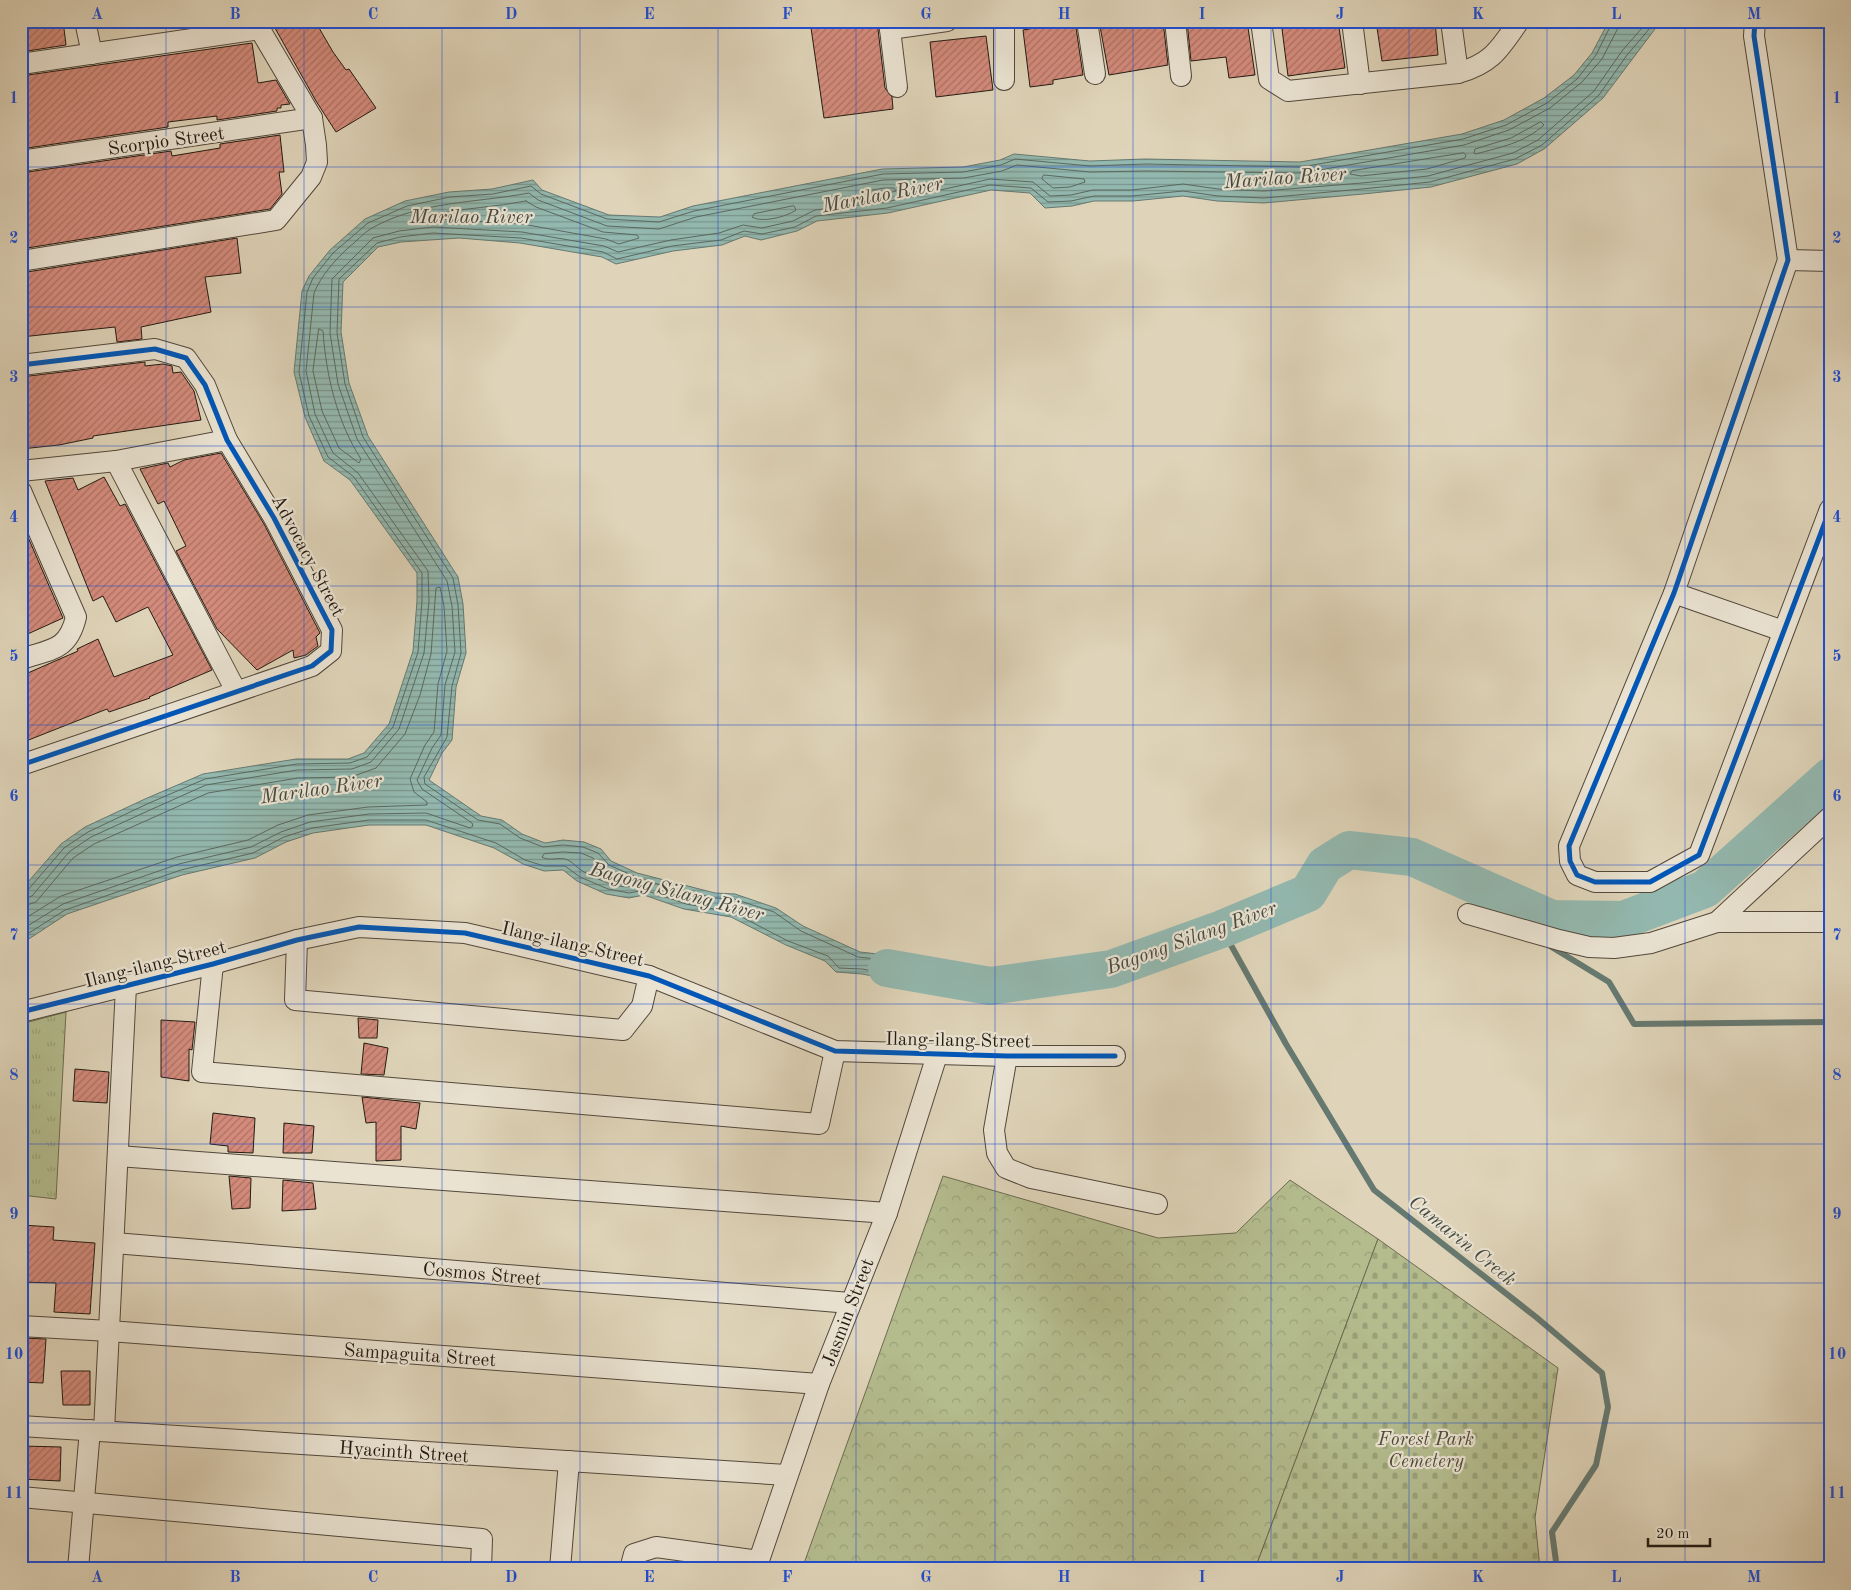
<svg xmlns="http://www.w3.org/2000/svg" width="1851" height="1590" viewBox="0 0 1851 1590" font-family="'Old Standard TT',serif">
  <defs>
    <pattern id="forest-crowns" width="20" height="18" patternUnits="userSpaceOnUse" patternTransform="scale(1.25)"><rect width="20" height="18" fill="#b4bc8e"/><path d="M2 6a3 3 0 1 1 6 0M12 15a3 3 0 1 1 6 0" fill="none" stroke="#9aa179"/></pattern>
    <pattern id="cemetery-stones" width="16" height="16" patternUnits="userSpaceOnUse" patternTransform="scale(1.25)"><rect width="16" height="16" fill="#b4bc8e"/><path d="M2 7V4a2 2 0 0 1 4 0v3zM10 15v-3a2 2 0 0 1 4 0v3z" fill="#9aa179"/></pattern>
    <pattern id="park-tufts" width="24" height="20" patternUnits="userSpaceOnUse" patternTransform="scale(1.25)"><rect width="24" height="20" fill="#b4bc8e"/><path d="M3 7l-1-3M5 7V3M7 7l1-3M15 17l-1-3M17 17v-4M19 17l1-3" fill="none" stroke="#9aa179"/></pattern>
    <pattern id="water-rules" width="6" height="5" patternUnits="userSpaceOnUse" patternTransform="scale(1.25)"><rect width="6" height="5" fill="#93b8af"/><path d="M0 2.5h6" fill="none" stroke="#78958d"/></pattern>
    <pattern id="building-hatch" width="6" height="6" patternUnits="userSpaceOnUse" patternTransform="scale(1.25)"><rect width="6" height="6" fill="#d48b7c"/><path d="M-1 1l2-2M0 6l6-6M5 7l2-2" fill="none" stroke="#ac7164"/></pattern>
  </defs>
  <rect width="100%" height="100%" fill="#dfd4b9"/>
  <filter id="stains"><feTurbulence type="fractalNoise" baseFrequency=".004" numOctaves="4"/><feColorMatrix values="0 0 0 0 .2 0 0 0 0 .09 0 0 0 0 .02 0 0 0 .5 -.17"/></filter>
  <radialGradient id="worn" r=".72"><stop offset=".6" stop-color="#630" stop-opacity="0"/><stop offset="1" stop-color="#630" stop-opacity=".3"/></radialGradient>
  <!-- forest -->
  <path fill="url(#forest-crowns)" stroke="#6c6b50" d="M943 1176 1158 1238 1236 1233 1290 1180 1378 1239 1255 1569H802Z"/>
  <!-- cemetery -->
  <path fill="url(#cemetery-stones)" stroke="#6c6b50" d="M1378 1239 1558 1368 1535 1518 1540 1569H1255Z"/>
  <!-- park -->
  <path fill="url(#park-tufts)" stroke="#6c6b50" d="M66 1012 56 1199 21 1195V1024Z"/>
  <!-- water -->
  <path fill="url(#water-rules)" stroke="#667970" d="M1609 21H1661L1603 98 1544 149 1517 164 1431 187 1363 194 1264 203 1217 201 1183 196 1133 201H1094L1072 206 1045 208 1030 193 991 190 888 213 817 221 797 231 761 240 745 236 722 245 673 251 616 264 602 257 520 243 459 238 401 242 378 247 343 282 341 332 349 383 368 436 458 577 463 604 466 653 456 687 452 740 442 753 429 780 481 816 502 820 522 834 545 843 563 840 584 842 601 849 611 861 637 873 715 893 735 894 776 908 803 926 860 952 914 958 940 966 935 988 862 974 836 972 825 961 786 945 731 917 684 909 644 895 629 898 606 894 577 881 563 870 544 871 523 864 494 848 426 825H369L313 833 286 842 255 858 182 875 67 914 21 944V890L61 844 85 827 145 799 203 774 296 759H348L364 753 389 724 413 651 417 601V573L350 480 324 461 305 417 294 372 302 291 309 276 330 250 365 219 405 201 449 192 492 189 533 180 542 190 609 215 660 217 693 206 882 169 963 167 1000 160 1014 154 1090 161 1145 159 1300 162 1462 134 1504 120 1544 98 1574 75 1592 53Z"/>
  <g fill="none" stroke-linecap="round" stroke-linejoin="round">
    <!-- shore -->
    <g stroke="#5b6960" stroke-width="1">
      <path d="M1541 122 1544 125C1524 143 1501 147 1476 154L1474 153 1475 149 1511 138Z"/>
      <path d="M1464 153 1466 155 1465 158 1427 169 1361 176 1350 174 1352 171Z"/>
      <path d="M1044 175 1084 179 1085 182 1070 187 1053 188 1042 179Z"/>
      <path d="M885 188H894L896 191 885 194H867L868 191Z"/>
      <path d="M526 201 536 207 603 232 637 235 639 238 619 244 606 239 522 224 436 219 433 217 435 214C465 208 496 207 526 201Z"/>
      <path d="M794 206 796 210C786 217 762 223 752 217L754 214Z"/>
      <path d="M319 329 323 331C326 375 337 422 361 459L359 463 339 448 322 411 313 371Z"/>
      <path d="M563 852 581 853 593 858 605 870 631 882 632 886C620 890 595 878 584 872 578 869 574 863 568 860 560 856 549 862 542 857L544 854Z"/>
      <path d="M21 893 27 891 64 848 88 832 147 804 205 779 297 764 350 763 367 757 393 727 418 652 422 601V573L354 477 328 457 309 416 299 372 307 292 313 278 333 253 368 223 407 206 450 197 493 194 531 186 541 194 607 219 659 222 694 211 883 174 963 172 1001 165 1015 159 1090 166 1146 164 1301 167 1463 139 1506 125 1547 103 1577 79 1596 55 1613 21"/>
      <path d="M21 900 32 896 69 852 91 837 150 810 206 785 297 770 352 769 371 762 399 729 424 653 429 601 428 571 358 473 333 453 315 414 306 371 314 293C321 276 334 261 348 248 356 242 363 233 372 228 420 201 476 203 529 193L538 200 607 226 659 229 696 217 883 180 964 178 1002 171 1017 165 1090 172 1146 171 1302 173 1464 145 1509 130 1550 108 1582 82 1602 59 1618 28 1620 21"/>
      <path d="M21 907 36 902 73 858 94 844 208 793 298 778 351 777 376 768 405 734 420 695 431 654 436 588 440 587 444 606 447 651 438 684 434 732 425 745 410 779 414 792 427 802V805L368 807 308 815 278 825 248 840 177 857 61 896 21 921"/>
      <path d="M21 930 63 904 179 864 251 847 281 832 310 822 369 814 426 813 470 828 473 826 472 823 422 789 417 780 432 748 441 735 445 685 455 652 452 606 447 581 357 439 338 384 330 333 332 279 373 238 399 231 433 227 522 232 604 246 618 252 671 240 719 233 743 225 762 228 793 221 815 210 886 202 990 179 1033 182 1050 196 1071 195 1093 190H1132L1183 184 1218 189 1264 191 1362 183 1428 176 1513 153 1538 140 1594 91 1622 51 1648 21"/>
      <path d="M21 938 65 910 181 870 253 853 284 837 312 828 369 820H426L496 843 525 860 544 866H565L580 877 608 889 629 893 645 890 686 904 732 912 788 941 828 956 839 968 862 969 931 981 934 971 932 969 913 963 858 957 801 931 774 912 734 899 715 898 670 888 636 877 609 865 598 853 583 847 563 845 543 847 520 838 500 824 478 820 425 784 424 777 447 737 452 686 461 653 458 605 453 578 363 437 345 384 337 333 339 279 377 243 400 237 433 233 521 238 603 252 617 259 672 246 721 240 744 231 762 234 795 227 816 216 887 208 990 185 1031 188 1048 202 1071 201 1094 196H1132L1183 191 1218 196 1264 198 1362 189 1430 182 1515 159 1542 145 1599 95 1627 55 1656 21"/>
    </g>
    <!-- stream -->
    <g stroke="#667970" stroke-width="6">
      <path d="M1518 903 1529 921"/>
      <path d="M1222 929 1286 1044 1374 1190 1536 1317 1602 1373 1608 1407 1596 1465 1552 1532 1557 1569"/>
      <path d="M1550 946 1609 982 1634 1024 1830 1022"/>
    </g>
    <!-- river -->
    <path stroke="#93b8af" stroke-width="38" d="M887 968 990 986 1111 969 1222 929 1308 893 1325 865 1349 850 1412 857 1552 919 1623 920 1705 889 1830 777"/>
  </g>
  <!-- building -->
  <g fill="url(#building-hatch)" stroke="#231a12">
    <path d="M21 21H63L66 45 21 52Z"/>
    <path d="M271 21H315L333 52 346 70 349 69 376 108 336 132 316 101Z"/>
    <path d="M810 21H877L885 88 892 97 893 109 824 118Z"/>
    <path d="M1075 21 1083 75 1053 80V84L1030 87 1023 30Z"/>
    <path d="M1099 21H1163L1168 65 1109 75Z"/>
    <path d="M1187 21H1247L1255 75 1229 78 1226 57 1191 61Z"/>
    <path d="M1281 21H1338L1345 68 1288 76Z"/>
    <path d="M1376 21H1435L1438 55 1382 61Z"/>
    <path d="M986 36 993 90 936 97 930 42Z"/>
    <path d="M252 43 258 83 276 80 290 104 281 105V108H277V111L217 120V116L168 122V127L21 149V76Z"/>
    <path d="M280 135 284 172H279L282 194 270 209 21 249V173L171 151 172 156 220 148V144Z"/>
    <path d="M237 238 241 273 205 277 211 312 141 327 142 339 117 342 115 327 21 337V273Z"/>
    <path d="M145 362V366L163 364 172 366 173 373 181 372 194 391 201 420 93 436V438L59 445 21 449V377Z"/>
    <path d="M221 453 264 524 320 633 316 637 318 646 306 655 294 658 293 650 257 670 217 629 176 551 186 546 185 544 164 501 158 504 140 469 168 463 170 467 184 460Z"/>
    <path d="M104 477 120 506 125 504 212 670 149 697 150 698 109 712 107 709 21 743V676L78 651 77 649 98 639 114 677 173 655 148 607 116 622 103 596 93 601 45 481 73 478 78 490Z"/>
    <path d="M21 521 63 618 21 637Z"/>
    <path d="M358 1018 378 1020 377 1038H359Z"/>
    <path d="M161 1020 195 1022 192 1050 189 1049V1081L161 1077Z"/>
    <path d="M364 1043 388 1048 384 1075 361 1074Z"/>
    <path d="M75 1069 109 1072 107 1103 73 1101Z"/>
    <path d="M362 1097 420 1103 416 1129 401 1126V1160L376 1161V1122L366 1123Z"/>
    <path d="M213 1113 255 1118 253 1153 228 1152V1146L210 1144Z"/>
    <path d="M284 1123 314 1126 312 1153H283Z"/>
    <path d="M229 1176 251 1178 250 1208 232 1209Z"/>
    <path d="M283 1180 313 1183 316 1209 282 1211Z"/>
    <path d="M21 1225 54 1227 53 1240 95 1243 90 1314 54 1312 56 1283 21 1282Z"/>
    <path d="M21 1338 46 1339 43 1383 21 1382Z"/>
    <path d="M61 1371H90V1405H63Z"/>
    <path d="M21 1446 61 1447 60 1481 21 1479Z"/>
  </g>
  <g fill="none" stroke-linecap="round" stroke-linejoin="round">
    <!-- street casing -->
    <g stroke="#52483c" stroke-width="22">
      <g id="street">
        <path d="M85 21 92 54"/>
        <path d="M889 21 897 87"/>
        <path d="M1004 21V80"/>
        <path d="M1087 21 1095 74"/>
        <path d="M1175 21 1181 76"/>
        <path d="M1261 21 1269 79 1288 91 1458 73C1492 63 1499 50 1519 21"/>
        <path d="M1352 21 1360 84"/>
        <path d="M1451 21 1458 73"/>
        <path d="M1755 21 1754 36 1788 260 1674 593 1569 846 1570 861 1577 875 1595 882H1650L1699 855 1830 509"/>
        <path d="M890 29 947 21"/>
        <path d="M21 64 260 29"/>
        <path d="M21 161 312 118"/>
        <path d="M1788 260 1830 261"/>
        <path d="M21 261 276 220 311 177 317 162 316 145 312 118 255 21"/>
        <path d="M21 365 155 349 186 358 205 385 227 440 274 518 332 630 331 651 312 666 21 765"/>
        <path d="M116 461 236 691"/>
        <path d="M21 471 116 461 227 440"/>
        <path d="M21 491 76 617C68 651 51 649 21 659"/>
        <path d="M1674 593 1783 631"/>
        <path d="M1468 914 1559 940 1589 947 1614 948 1651 943 1717 922 1830 817"/>
        <path d="M1717 922H1830"/>
        <path d="M297 940 295 1000 623 1030 642 1006 649 976"/>
        <path d="M213 964 202 1072 819 1124 835 1051"/>
        <path d="M21 1012 213 964 297 940 359 927 465 933 649 976 835 1051 1007 1056H1115"/>
        <path d="M1007 1056 994 1130 997 1153 1006 1168 1031 1178 1157 1204"/>
        <path d="M118 1156 887 1213"/>
        <path d="M114 1243 850 1303"/>
        <path d="M21 1326 109 1331 819 1384"/>
        <path d="M21 1426 787 1475"/>
        <path d="M104 1431 126 986"/>
        <path d="M21 1497 482 1539 481 1569"/>
        <path d="M78 1569 90 1430"/>
        <path d="M560 1569 569 1461"/>
        <path d="M630 1569 634 1554 656 1547 759 1561"/>
        <path d="M756 1569 819 1384 887 1213 937 1055"/>
      </g>
    </g>
    <!-- street -->
    <use href="#street" stroke="#eae3d2" stroke-width="20"/>
    <!-- cycleway casing -->
    <g stroke="#eae3d2" stroke-width="8">
      <g id="cycleway">
        <path d="M1755 21 1754 36 1788 260 1674 593 1569 846 1570 861 1577 875 1595 882H1650L1699 855 1830 509"/>
        <path d="M21 365 155 349 186 358 205 385 227 440 274 518 332 630 331 651 312 666 21 765"/>
        <path d="M21 1012 213 964 297 940 359 927 465 933 649 976 835 1051 1007 1056H1115"/>
      </g>
    </g>
    <!-- cycleway -->
    <use href="#cycleway" stroke="#0057b8" stroke-width="5"/>
  </g>
  <!-- grid -->
  <path fill="none" stroke="#1d4ed8" stroke-width="1" stroke-opacity="0.55" d="M166 21V1569M304 21V1569M442 21V1569M580 21V1569M718 21V1569M856 21V1569M995 21V1569M1133 21V1569M1271 21V1569M1409 21V1569M1547 21V1569M1685 21V1569M21 167H1830M21 307H1830M21 446H1830M21 586H1830M21 725H1830M21 865H1830M21 1004H1830M21 1144H1830M21 1283H1830M21 1423H1830"/>
  <g text-anchor="middle" stroke-width="4.5" stroke-linejoin="round" paint-order="stroke">
    <!-- street labels -->
    <g font-size="19" fill="#231a12" stroke="#eae3d2">
      <text transform="translate(166 140) rotate(-8)" y="7">Scorpio Street</text>
      <text transform="translate(309 555) rotate(62)" y="7">Advocacy Street</text>
      <text transform="translate(573 943) rotate(13)" y="7">Ilang-ilang Street</text>
      <text transform="translate(155 963) rotate(-14)" y="7">Ilang-ilang Street</text>
      <text transform="translate(958 1039) rotate(1)" y="7">Ilang-ilang Street</text>
      <text transform="translate(482 1273) rotate(5)" y="7">Cosmos Street</text>
      <text transform="translate(847 1312) rotate(-69)" y="7">Jasmin Street</text>
      <text transform="translate(420 1354) rotate(4)" y="7">Sampaguita Street</text>
      <text transform="translate(404 1451) rotate(4)" y="7">Hyacinth Street</text>
    </g>
    <!-- park labels -->
    <g font-size="19" font-style="italic" fill="#4e4b37" stroke="#eae3d2">
      <text x="1426" y="1445">Forest Park<tspan x="1426" dy="22">Cemetery</tspan></text>
    </g>
    <!-- water labels -->
    <g font-size="20" font-style="italic" fill="#454941" stroke="#eae3d2">
      <text transform="translate(1285 177) rotate(-4)" y="7">Marilao River</text>
      <text transform="translate(882 194) rotate(-11)" y="7">Marilao River</text>
      <text x="471" y="223">Marilao River</text>
      <text transform="translate(321 788) rotate(-8)" y="7">Marilao River</text>
      <text transform="translate(677 891) rotate(15)" y="7">Bagong Silang River</text>
      <text transform="translate(1191 937) rotate(-20)" y="7">Bagong Silang River</text>
      <text transform="translate(1463 1240) rotate(39)" y="7">Camarin Creek</text>
    </g>
  </g>
  <!-- margin -->
  <rect width="1851" height="1590" fill="none" stroke="#dfd4b9" stroke-width="55"/>
  <!-- scale -->
  <path d="M1648 1538v8h62v-8" fill="none" stroke="#231a12" stroke-width="2.5"/>
  <text x="1656" y="1538" font-size="15" fill="#231a12" stroke="#eae3d2" stroke-width="4" paint-order="stroke">20 m</text>
  <rect x="28" y="28" width="1796" height="1534" fill="none" stroke="#1d4ed8" stroke-width="2"/>
  <g font-size="16" text-anchor="middle" font-weight="bold" fill="#1d4ed8">
    <text x="97" y="19">A</text>
    <text x="235" y="19">B</text>
    <text x="373" y="19">C</text>
    <text x="511" y="19">D</text>
    <text x="649" y="19">E</text>
    <text x="787" y="19">F</text>
    <text x="926" y="19">G</text>
    <text x="1064" y="19">H</text>
    <text x="1202" y="19">I</text>
    <text x="1340" y="19">J</text>
    <text x="1478" y="19">K</text>
    <text x="1616" y="19">L</text>
    <text x="1754" y="19">M</text>
    <text x="14" y="103">1</text>
    <text x="1837" y="103">1</text>
    <text x="14" y="243">2</text>
    <text x="1837" y="243">2</text>
    <text x="14" y="382">3</text>
    <text x="1837" y="382">3</text>
    <text x="14" y="522">4</text>
    <text x="1837" y="522">4</text>
    <text x="14" y="661">5</text>
    <text x="1837" y="661">5</text>
    <text x="14" y="801">6</text>
    <text x="1837" y="801">6</text>
    <text x="14" y="940">7</text>
    <text x="1837" y="940">7</text>
    <text x="14" y="1080">8</text>
    <text x="1837" y="1080">8</text>
    <text x="14" y="1219">9</text>
    <text x="1837" y="1219">9</text>
    <text x="14" y="1359">10</text>
    <text x="1837" y="1359">10</text>
    <text x="14" y="1498">11</text>
    <text x="1837" y="1498">11</text>
    <text x="97" y="1582">A</text>
    <text x="235" y="1582">B</text>
    <text x="373" y="1582">C</text>
    <text x="511" y="1582">D</text>
    <text x="649" y="1582">E</text>
    <text x="787" y="1582">F</text>
    <text x="926" y="1582">G</text>
    <text x="1064" y="1582">H</text>
    <text x="1202" y="1582">I</text>
    <text x="1340" y="1582">J</text>
    <text x="1478" y="1582">K</text>
    <text x="1616" y="1582">L</text>
    <text x="1754" y="1582">M</text>
  </g>
  <rect width="100%" height="100%" filter="url(#stains)"/>
  <rect width="100%" height="100%" fill="url(#worn)"/>
</svg>
